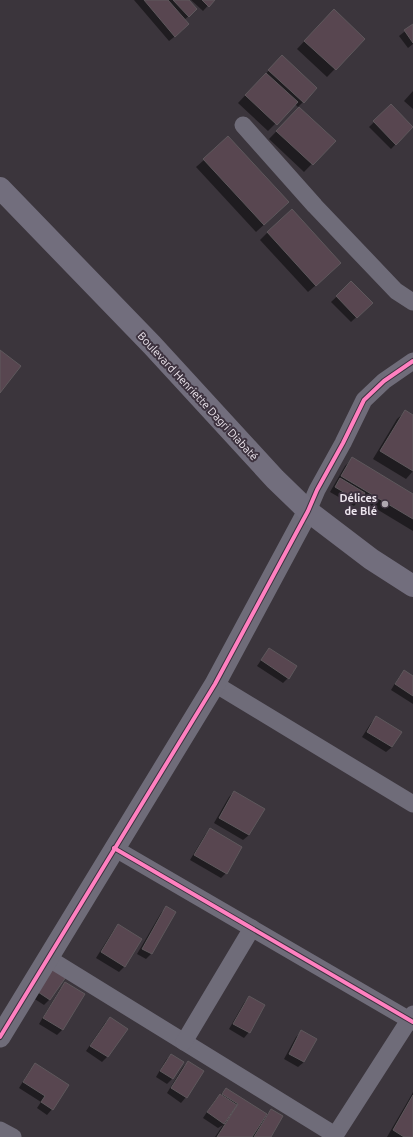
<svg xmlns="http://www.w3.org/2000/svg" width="413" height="1137" viewBox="0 0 413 1137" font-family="Ubuntu,sans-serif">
  <rect width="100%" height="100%" fill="#3b353c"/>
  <!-- shadow -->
  <g fill="#0007">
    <path d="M134 0H188L191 14 184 20 183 30 169 41Z"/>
    <path d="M191 0H213L203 11Z"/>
    <path d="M326 18 364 39 327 77 297 49Z"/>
    <path d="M413 25V44L408 48 399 36Z"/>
    <path d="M277 62 316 89 298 107 334 141 304 172 269 139 299 108 295 104 268 131 238 103Z"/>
    <path d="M413 91V109L404 101Z"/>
    <path d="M391 106 412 127 391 149 369 127Z"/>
    <path d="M204 160 280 210 256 232 196 167Z"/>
    <path d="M268 232 332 271 308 292 260 240Z"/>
    <path d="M351 283 371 303 351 322 331 302Z"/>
    <path d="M405 412 413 417V471L406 479 373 459 397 419Z"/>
    <path d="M352 459 413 495V531L360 499 354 506 330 492 345 466Z"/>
    <path d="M269 649 288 678 283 683 257 666Z"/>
    <path d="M404 671 413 677V704L391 690 399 677Z"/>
    <path d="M376 718 400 733 392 747 386 752 362 737 371 723Z"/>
    <path d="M234 792 249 835 243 840 214 823 229 797Z"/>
    <path d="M210 829 226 873 221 878 190 860 205 835Z"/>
    <path d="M166 908 175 912 151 954 146 959 137 954 161 913Z"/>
    <path d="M118 925 125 966 119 972 96 958 113 931Z"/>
    <path d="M65 977 49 1000 44 1005 27 994Z"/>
    <path d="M65 983 83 995 62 1030 57 1035 39 1024 60 989Z"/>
    <path d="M249 997 264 1006 249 1032 244 1038 229 1029 244 1003Z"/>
    <path d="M110 1018 126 1029 107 1057 102 1062 86 1051 105 1023Z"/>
    <path d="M301 1032 304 1062 298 1067 284 1059 296 1037Z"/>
    <path d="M171 1055 182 1062 172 1079 167 1084 156 1077 166 1060Z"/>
    <path d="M188 1062 186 1097 181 1103 167 1093 183 1067Z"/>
    <path d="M36 1065 52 1109 47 1115 37 1108 41 1102 19 1088 30 1070Z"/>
    <path d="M226 1089 266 1115 271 1110 269 1137H215L223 1125 218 1128 203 1118 215 1100Z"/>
    <path d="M413 1092V1137H387L412 1094Z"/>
  </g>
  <!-- building -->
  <g fill="#584650" stroke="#5e585c">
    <path d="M144 0H168L189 24 175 37Z"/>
    <path d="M173 0H189L197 9 189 17Z"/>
    <path d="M202 0H215L209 7Z"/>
    <path d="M334 9 365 39 336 70 304 41Z"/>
    <path d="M413 24V43L404 30Z"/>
    <path d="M282 55 317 88 304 103 268 70Z"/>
    <path d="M266 73 298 102 277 125 245 95Z"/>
    <path d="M391 104 413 127 396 145 373 121Z"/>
    <path d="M299 107 336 141 313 165 276 131Z"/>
    <path d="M228 136 289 202 264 225 203 159Z"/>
    <path d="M292 209 341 263 316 286 267 232Z"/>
    <path d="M351 281 373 303 357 318 336 296Z"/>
    <path d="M0 350 21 366 0 393Z"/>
    <path d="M405 410 413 415V471L380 451Z"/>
    <path d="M352 457 413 494V519L341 476Z"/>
    <path d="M340 478 365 493 360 502 335 487Z"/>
    <path d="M269 648 297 666 289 679 261 660Z"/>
    <path d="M404 670 413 676V696L395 684Z"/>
    <path d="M376 716 402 732 392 747 367 732Z"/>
    <path d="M234 791 265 809 249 835 219 818Z"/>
    <path d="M210 828 242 847 227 874 194 855Z"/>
    <path d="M166 906 176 912 152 954 142 949Z"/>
    <path d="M118 924 142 939 125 967 101 952Z"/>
    <path d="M48 964 66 977 50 1000 32 988Z"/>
    <path d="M65 982 85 994 63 1030 43 1018Z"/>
    <path d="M249 996 265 1005 250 1033 233 1024Z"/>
    <path d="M110 1017 128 1029 108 1057 90 1046Z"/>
    <path d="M301 1030 317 1039 304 1062 289 1054Z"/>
    <path d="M171 1054 184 1062 173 1079 160 1071Z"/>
    <path d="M188 1061 204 1071 187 1098 171 1088Z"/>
    <path d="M35 1063 69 1085 53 1110 41 1102 45 1096 23 1082Z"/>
    <path d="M226 1088 267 1114 252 1137H217L238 1104 222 1094Z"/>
    <path d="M220 1094 237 1105 224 1124 207 1112Z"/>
    <path d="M413 1095V1137H404L393 1130Z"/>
    <path d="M271 1109 283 1116 271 1137H254Z"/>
  </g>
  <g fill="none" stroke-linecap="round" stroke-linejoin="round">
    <!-- minor -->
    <g stroke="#6f6c79" stroke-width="17">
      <path d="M243 125 315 206 396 291 413 302"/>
      <path d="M308 511 317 490 343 443 364 400 384 381 413 361"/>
      <path d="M215 684 413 804"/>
      <path d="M114 848 413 1022"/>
      <path d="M48 958 335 1135"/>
      <path d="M184 1042 252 928"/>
      <path d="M0 1130 13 1137"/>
      <path d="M334 1137 413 1014"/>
    </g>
    <!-- tertiary -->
    <path stroke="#6f6c79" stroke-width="21" d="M0 1037 215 684 308 511"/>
    <!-- secondary -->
    <path stroke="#726e7d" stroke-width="22" d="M0 188 152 345 275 479 308 511 371 559 413 586"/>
    <!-- cycleway casing -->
    <g stroke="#3d323f" stroke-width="6">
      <g id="cycleway">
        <path d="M114 848 413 1022"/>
        <path d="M0 1037 215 684 308 511 317 490 343 443 364 400 384 381 413 361"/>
      </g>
    </g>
    <!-- cycleway -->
    <use href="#cycleway" stroke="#ff80c0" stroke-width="4"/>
  </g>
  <!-- markers -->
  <circle fill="#afa8b0" stroke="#3d323f" stroke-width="1.5" cx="385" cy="504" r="4"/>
  <g text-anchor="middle" stroke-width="4" stroke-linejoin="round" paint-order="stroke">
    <!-- street labels -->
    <g font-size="11" fill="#ede6ee" stroke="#3d323f">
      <text transform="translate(198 396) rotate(47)" y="4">Boulevard Henriette Dagri Diabaté</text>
    </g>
    <!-- poi labels -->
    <g font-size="11" font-weight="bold" fill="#ede6ee" stroke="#3d323f" text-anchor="end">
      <text x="377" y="502">Délices<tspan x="377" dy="13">de Blé</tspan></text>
    </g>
  </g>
</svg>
